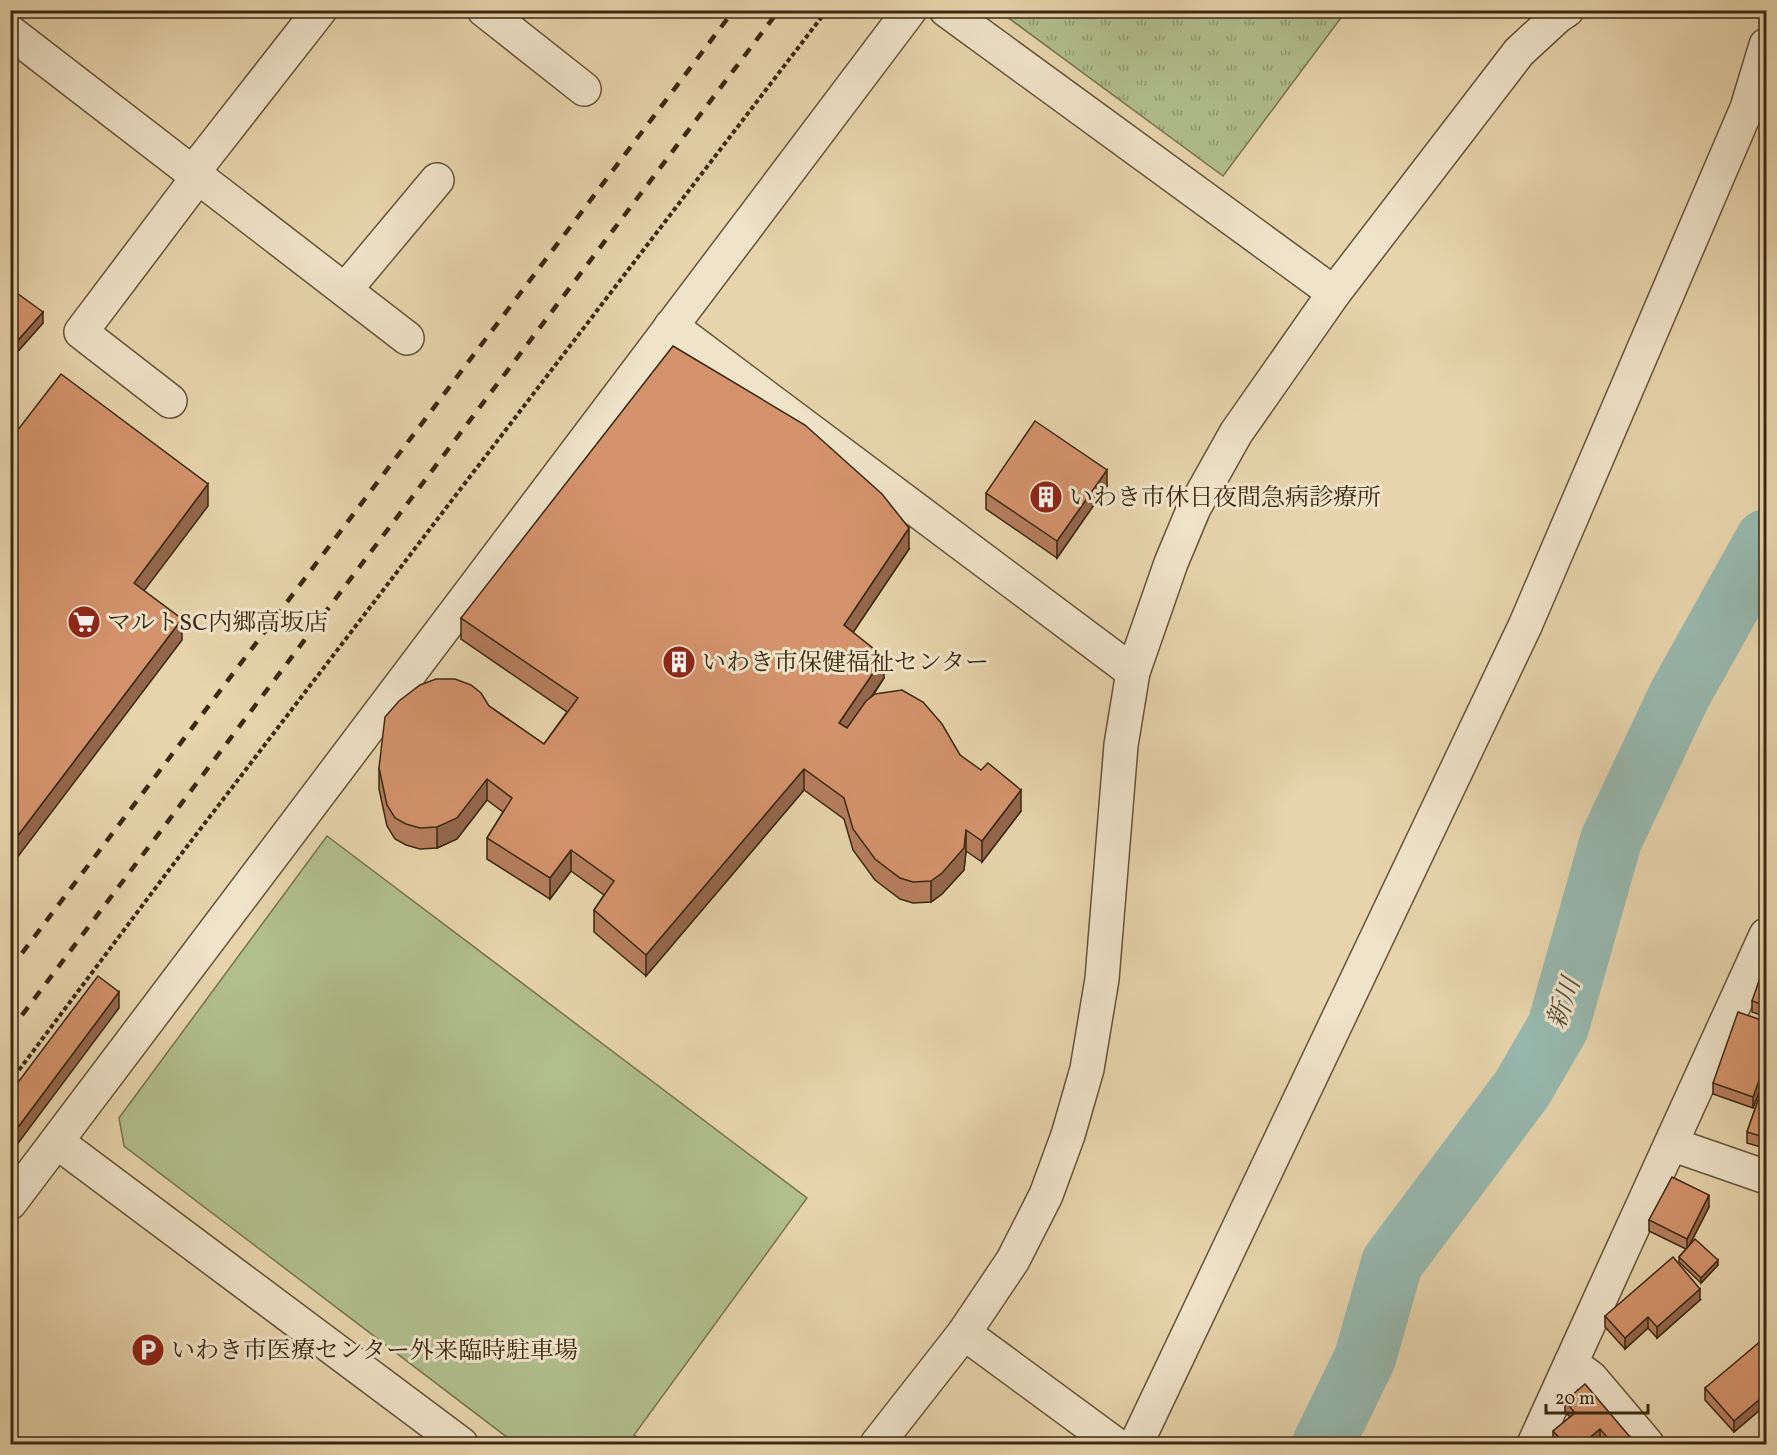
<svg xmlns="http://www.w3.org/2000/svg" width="1777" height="1455" viewBox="0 0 1777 1455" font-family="Vollkorn,'Noto Serif JP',serif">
  <defs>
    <pattern id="park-tufts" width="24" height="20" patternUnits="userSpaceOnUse" patternTransform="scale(1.5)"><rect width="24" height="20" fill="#b1be8d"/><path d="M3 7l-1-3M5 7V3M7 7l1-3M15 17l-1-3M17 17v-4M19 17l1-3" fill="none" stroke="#919a72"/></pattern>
  </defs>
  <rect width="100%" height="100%" fill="#e7d4ac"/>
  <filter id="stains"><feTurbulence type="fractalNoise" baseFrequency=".00333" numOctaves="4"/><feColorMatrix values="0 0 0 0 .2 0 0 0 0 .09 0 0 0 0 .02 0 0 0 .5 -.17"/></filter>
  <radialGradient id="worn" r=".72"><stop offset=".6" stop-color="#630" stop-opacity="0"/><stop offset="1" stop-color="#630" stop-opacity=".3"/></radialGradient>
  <!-- grass -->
  <path fill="#b1be8d" stroke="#767450" stroke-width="1.5" d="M327 836 807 1198 634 1435 647 1444H516L124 1146 119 1118Z"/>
  <!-- park -->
  <path fill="url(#park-tufts)" stroke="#767450" stroke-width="1.5" d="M999 11H1346L1223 176Z"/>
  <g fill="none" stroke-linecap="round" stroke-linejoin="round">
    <!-- river -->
    <path stroke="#97b8ae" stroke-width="62" d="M1323 1444 1365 1358 1392 1263 1522 1089 1558 1027 1611 840 1680 694 1766 540"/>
    <!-- minor casing -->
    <g stroke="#655438" stroke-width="36">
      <g id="minor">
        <path d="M484 10 584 89"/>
        <path d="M946 10 1334 293"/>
        <path d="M10 32 407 338"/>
        <path d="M345 290 437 180"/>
        <path d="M671 326 1133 672"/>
        <path d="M170 401 81 332 198 177 201 162 320 10"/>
        <path d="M57 1142 461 1444"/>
        <path d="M1671 1144 1766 1177"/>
        <path d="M10 1203 910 10"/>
        <path d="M964 1333 1115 1444"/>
        <path d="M1571 1363 1591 1378 1647 1444"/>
        <path d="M877 1444 964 1333 1013 1260 1046 1195 1068 1135 1087 1069 1102 979 1121 745 1133 672 1171 563 1194 508 1236 433 1334 293 1519 52 1558 16 1567 10"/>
        <path d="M1136 1444 1525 626 1747 108 1766 45"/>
        <path d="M1534 1444 1766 935"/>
      </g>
    </g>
    <!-- path -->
    <path stroke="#3a2912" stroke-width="4" stroke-dasharray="4.5 3" stroke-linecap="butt" d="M10 1082 169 870 827 10"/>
    <!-- minor -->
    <use href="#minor" stroke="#efe3c9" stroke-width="33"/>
    <!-- rail -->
    <g stroke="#3a2912" stroke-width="4.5" stroke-dasharray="10 10" stroke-linecap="butt">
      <path d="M10 969 734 10"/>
      <path d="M10 1031 779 10"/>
    </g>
  </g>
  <!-- wall -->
  <g fill="#b67e5d" stroke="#3a2912" stroke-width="1.5">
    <path d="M10 288 43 323 12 358 10 356Z"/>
    <path d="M1107 486 1057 558 986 509V493Z"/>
    <path d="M909 549 853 632 884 678 872 697 960 755 1021 811 982 862 966 851 964 870 942 894 931 902 913 903 900 899 875 880 853 850 844 819 804 790 646 976 594 932V910L604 895 571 871 550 899 487 859V838L503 812 487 800 457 839 437 848 420 849 406 845 395 839 387 826 379 789V768L489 706 544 744 567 712 461 639V618Z"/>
    <path d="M1767 977V1017L1752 1012V1001Z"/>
    <path d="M1767 1022V1071L1753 1108 1713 1094V1083Z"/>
    <path d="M1767 1075V1149L1747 1143V1132Z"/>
    <path d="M1709 1207 1689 1246 1718 1265 1701 1283 1679 1262V1257L1686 1249 1649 1231V1220Z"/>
    <path d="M1700 1300 1657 1338 1648 1328 1625 1349 1605 1327V1316Z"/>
    <path d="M1767 1345V1404L1734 1432 1705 1400V1388Z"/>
    <path d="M1565 1401 1630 1444H1604L1600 1440 1595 1444H1555L1553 1442V1431L1570 1417 1565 1412Z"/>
  </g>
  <!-- shaded-wall -->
  <g fill="#94674c" stroke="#3a2912" stroke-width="1.5">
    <path d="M43 312V323L12 358V347Z"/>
    <path d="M1107 470V486L1057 558V541Z"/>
    <path d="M208 484V506L134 604V583Z"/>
    <path d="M909 528V549L844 646V625Z"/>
    <path d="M182 619V640L10 867V846Z"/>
    <path d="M884 657V678L839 744V723Z"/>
    <path d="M804 769V790L646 976V955Z"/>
    <path d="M487 779V800L457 839 437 848V827Z"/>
    <path d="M1021 790V811L982 862V841Z"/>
    <path d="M966 830V851L964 870 942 894 931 902V881Z"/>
    <path d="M571 850V871L550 899V878Z"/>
    <path d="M119 992V1008L10 1154V1138Z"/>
    <path d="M1767 1059V1071L1753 1108V1097Z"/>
    <path d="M1709 1195V1207L1687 1250V1239Z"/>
    <path d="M1718 1260V1265L1701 1283V1278Z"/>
    <path d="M1700 1289V1300L1657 1338V1327Z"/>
    <path d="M1648 1317V1328L1625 1349V1338Z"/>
    <path d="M1767 1393V1404L1734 1432V1421Z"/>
    <path d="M1600 1429V1440L1595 1444H1582Z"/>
    <path d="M1630 1437V1444H1622Z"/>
  </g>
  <!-- building -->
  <g fill="#d4936c" stroke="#3a2912" stroke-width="1.5">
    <path d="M10 288 43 312 12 347 10 345Z"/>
    <path d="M673 346 805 425 882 494 909 528 844 625 884 657 839 723 847 728 866 701 875 694 902 690 923 702 942 724 960 755 981 770 988 763 1021 790 982 841 966 830 964 848 942 873 931 881 913 882 900 878 875 859 853 829 844 798 804 769 646 955 594 910 614 881 571 850 550 878 487 838 512 798 487 779 457 818 437 827 420 828 406 824 395 818 387 805 379 768 385 717 399 701 420 685 436 679H455L471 685 481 693 489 706 544 744 578 698 461 618Z"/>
    <path d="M61 374 208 484 134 583 182 619 10 846V440Z"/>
    <path d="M1035 421 1107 470 1057 541 986 493Z"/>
    <path d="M1761 975 1767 977V1006L1752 1001Z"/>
    <path d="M98 976 119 992 10 1138V1093Z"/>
    <path d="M1738 1012 1767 1022V1059L1753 1097 1713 1083Z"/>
    <path d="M1767 1075V1138L1747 1132Z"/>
    <path d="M1672 1177 1709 1195 1687 1239 1649 1220Z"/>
    <path d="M1695 1239 1718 1260 1701 1278 1679 1257Z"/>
    <path d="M1673 1257 1700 1289 1657 1327 1648 1317 1625 1338 1605 1316Z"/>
    <path d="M1762 1340 1767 1345V1393L1734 1421 1705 1388Z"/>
    <path d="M1585 1384 1630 1437 1622 1444H1613L1600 1429 1582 1444H1565L1553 1431 1575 1413 1565 1401Z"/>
  </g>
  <!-- icons -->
  <defs>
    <g id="building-disc" transform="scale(1.725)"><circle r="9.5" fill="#8f2418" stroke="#efe3c9"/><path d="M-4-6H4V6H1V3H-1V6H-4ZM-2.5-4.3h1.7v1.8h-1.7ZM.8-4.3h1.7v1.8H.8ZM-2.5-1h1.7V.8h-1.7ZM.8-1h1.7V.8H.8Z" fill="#fff"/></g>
    <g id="supermarket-disc" transform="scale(1.725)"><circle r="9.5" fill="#8f2418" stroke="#efe3c9"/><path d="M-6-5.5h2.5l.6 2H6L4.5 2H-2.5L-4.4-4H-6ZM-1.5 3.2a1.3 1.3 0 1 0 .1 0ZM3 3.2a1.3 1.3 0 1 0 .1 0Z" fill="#fff"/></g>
    <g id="parking-disc" transform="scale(1.725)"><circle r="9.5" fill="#8f2418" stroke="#efe3c9"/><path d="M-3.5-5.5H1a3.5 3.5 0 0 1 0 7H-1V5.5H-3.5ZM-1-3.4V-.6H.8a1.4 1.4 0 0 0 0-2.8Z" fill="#fff"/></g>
  </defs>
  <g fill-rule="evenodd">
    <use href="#building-disc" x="1046" y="497"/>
    <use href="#supermarket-disc" x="84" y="622"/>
    <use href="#building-disc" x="679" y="662"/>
    <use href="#parking-disc" x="148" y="1350"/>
  </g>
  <g text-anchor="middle" stroke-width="6" stroke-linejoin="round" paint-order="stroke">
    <!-- poi labels -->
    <g font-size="24" fill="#3a2912" stroke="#efe3c9" text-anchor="start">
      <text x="1069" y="505">いわき市休日夜間急病診療所</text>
      <text x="107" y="630">マルトSC内郷高坂店</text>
      <text x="702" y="670">いわき市保健福祉センター</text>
      <text x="171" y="1358">いわき市医療センター外来臨時駐車場</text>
    </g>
    <!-- water labels -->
    <g font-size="26" font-style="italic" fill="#514d39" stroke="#efe3c9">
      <text transform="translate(1563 1003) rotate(-71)" y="9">新川</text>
    </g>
  </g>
  <!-- margin -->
  <rect width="1777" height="1455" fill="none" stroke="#e7d4ac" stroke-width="36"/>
  <rect x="12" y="12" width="1753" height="1431" fill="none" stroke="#3a2912" stroke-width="3"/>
  <rect x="18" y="18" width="1741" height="1419" fill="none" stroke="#3a2912" stroke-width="1.5"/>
  <!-- scale -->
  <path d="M1546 1404v9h102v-9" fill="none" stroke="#3a2912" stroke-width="3"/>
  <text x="1555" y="1404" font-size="18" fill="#3a2912" stroke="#efe3c9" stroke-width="4.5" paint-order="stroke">20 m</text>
  <rect width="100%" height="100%" filter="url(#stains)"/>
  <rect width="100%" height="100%" fill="url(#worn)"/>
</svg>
